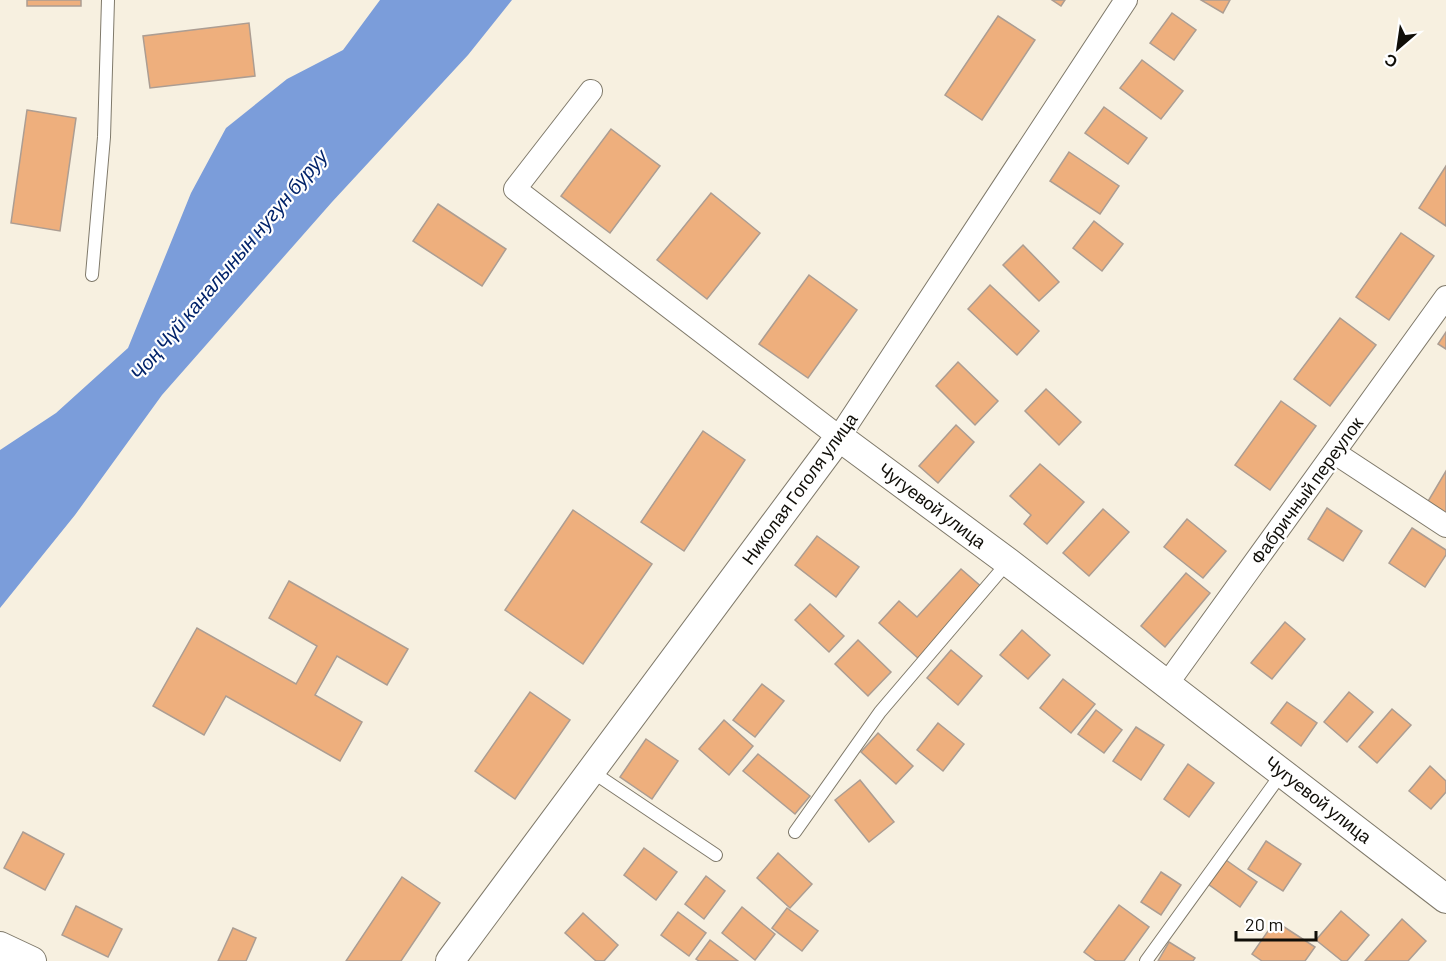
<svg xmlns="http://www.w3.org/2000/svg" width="1446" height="961" viewBox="0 0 1446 961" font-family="Barlow,sans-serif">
  <rect width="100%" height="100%" fill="#f7f0e0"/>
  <!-- water -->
  <path fill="#7b9dda" d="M380 0H512L468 55 332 202 162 395 75 515 0 608V450L56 413 128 348 191 193 226 128 287 79 343 50Z"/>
  <!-- building -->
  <g fill="#eeaf7d" stroke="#ac9d92" stroke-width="1.5">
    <rect x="27" y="0" width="54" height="6"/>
    <path d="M1052 0H1065L1061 6Z"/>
    <path d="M1201 0H1230L1223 13Z"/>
    <path d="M1172 13 1196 30 1174 60 1150 43Z"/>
    <path d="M998 16 1035 40 982 120 945 95Z"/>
    <path d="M249 23 255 76 150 88 143 36Z"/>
    <path d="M1142 60 1183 91 1161 119 1120 88Z"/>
    <path d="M1104 107 1147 138 1128 164 1085 133Z"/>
    <path d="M27 110 76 118 60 231 11 223Z"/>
    <path d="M611 129 660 166 610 233 561 196Z"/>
    <path d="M1069 152 1119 186 1100 214 1050 181Z"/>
    <path d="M1446 166V226L1419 208Z"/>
    <path d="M711 193 760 233 707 299 657 260Z"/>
    <path d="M438 204 506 249 482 286 413 241Z"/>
    <path d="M1094 221 1123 244 1102 271 1073 248Z"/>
    <path d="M1401 233 1434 256 1389 320 1356 297Z"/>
    <path d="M1023 245 1059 282 1039 301 1003 265Z"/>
    <path d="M809 275 857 310 808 378 759 344Z"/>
    <path d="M990 285 1039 331 1017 355 968 309Z"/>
    <path d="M1340 318 1376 345 1330 406 1294 379Z"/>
    <path d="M1446 332V349L1438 344Z"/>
    <path d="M958 362 998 401 975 425 936 386Z"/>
    <path d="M1046 389 1081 422 1059 445 1025 411Z"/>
    <path d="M1281 401 1316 426 1270 490 1235 465Z"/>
    <path d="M956 425 974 442 938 483 919 466Z"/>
    <path d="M703 431 745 460 684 551 641 522Z"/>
    <path d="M1040 464 1084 502 1047 544 1024 524 1031 515 1010 496Z"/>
    <path d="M1446 471V515L1427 503Z"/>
    <path d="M1327 508 1362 531 1343 561 1308 539Z"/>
    <path d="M1103 509 1129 532 1089 576 1063 553Z"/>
    <path d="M573 510 652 564 583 664 505 610Z"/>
    <path d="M1187 519 1226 551 1203 578 1164 547Z"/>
    <path d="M1412 528 1446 550V555L1425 587 1389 563Z"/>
    <path d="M817 536 859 567 836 597 795 565Z"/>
    <path d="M961 569 983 588 919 659 879 623 899 601 917 617Z"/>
    <path d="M1186 573 1210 593 1165 647 1141 626Z"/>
    <path d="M289 581 408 649 387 685 337 656 315 695 362 722 340 761 226 696 204 735 153 706 197 628 296 684 317 646 269 618Z"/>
    <path d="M810 604 844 636 829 652 795 620Z"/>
    <path d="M1285 622 1305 639 1272 679 1251 663Z"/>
    <path d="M1022 630 1050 655 1028 679 1000 655Z"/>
    <path d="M858 640 891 672 868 696 835 664Z"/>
    <path d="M951 650 982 676 958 705 927 678Z"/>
    <path d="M1063 679 1095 704 1071 733 1040 708Z"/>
    <path d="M762 684 784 701 755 737 733 720Z"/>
    <path d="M530 692 570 720 515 799 475 771Z"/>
    <path d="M1349 692 1373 712 1347 742 1324 722Z"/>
    <path d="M1287 702 1317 723 1301 746 1271 723Z"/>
    <path d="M1392 709 1411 725 1377 763 1359 747Z"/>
    <path d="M1096 710 1122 730 1104 753 1078 734Z"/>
    <path d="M724 720 753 746 729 775 699 749Z"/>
    <path d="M938 723 964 744 943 771 917 750Z"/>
    <path d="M1136 727 1164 745 1141 780 1113 761Z"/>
    <path d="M878 733 913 766 896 784 861 752Z"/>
    <path d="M646 739 678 761 652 799 620 777Z"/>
    <path d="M758 754 810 796 795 814 743 771Z"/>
    <path d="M1188 764 1214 783 1189 817 1164 799Z"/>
    <path d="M1430 766 1446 781V792L1431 809 1409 791Z"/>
    <path d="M860 780 894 822 869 842 835 800Z"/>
    <path d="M23 832 64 854 45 890 4 868Z"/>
    <path d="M1266 841 1301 864 1283 891 1248 869Z"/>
    <path d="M644 848 677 872 656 900 624 875Z"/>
    <path d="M778 853 812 884 790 908 757 878Z"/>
    <path d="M1226 860 1257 882 1240 907 1208 884Z"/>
    <path d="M1161 872 1181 885 1161 915 1141 902Z"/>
    <path d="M706 876 725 891 704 919 685 904Z"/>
    <path d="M402 877 440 903 401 961H346Z"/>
    <path d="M1119 905 1149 927 1124 961H1096L1084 952Z"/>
    <path d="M76 906 122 929 108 957 62 935Z"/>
    <path d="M742 907 775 934 755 960 722 933Z"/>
    <path d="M787 908 818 931 802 951 772 928Z"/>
    <path d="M1341 911 1369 935 1347 961H1342L1316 940Z"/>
    <path d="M678 912 706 933 689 956 661 935Z"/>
    <path d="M583 913 618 945 604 961H596L565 933Z"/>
    <path d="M1402 919 1426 941 1408 961H1365Z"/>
    <path d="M1275 921 1315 947 1305 961H1262L1252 954Z"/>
    <path d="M233 928 256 938 246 961H218Z"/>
    <path d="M710 940 738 961H699L696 959Z"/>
    <path d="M1169 942 1195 958 1193 961H1158Z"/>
  </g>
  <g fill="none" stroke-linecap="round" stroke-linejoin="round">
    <!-- service casing -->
    <g stroke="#7f796a" stroke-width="14">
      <g id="service">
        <path d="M92 275 104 137 108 0"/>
        <path d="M591 771 716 855"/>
        <path d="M795 832 880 712 1008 562"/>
        <path d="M1146 961 1282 773"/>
      </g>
    </g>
    <!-- minor casing -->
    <g stroke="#7f796a" stroke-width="24">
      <g id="minor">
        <path d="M591 91 515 189 839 437 1126 0"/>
        <path d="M1335 453 1446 526"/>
        <path d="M1167 684 1446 297"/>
      </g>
    </g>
    <!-- tertiary casing -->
    <g stroke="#7f796a" stroke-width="30">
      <g id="tertiary">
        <path d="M0 946 32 961"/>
        <path d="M450 961 839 437 1008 562 1446 899"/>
      </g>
    </g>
    <!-- service -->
    <use href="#service" stroke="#fff" stroke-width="12"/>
    <!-- minor -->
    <use href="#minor" stroke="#fff" stroke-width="22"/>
    <!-- tertiary -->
    <use href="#tertiary" stroke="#fff" stroke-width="28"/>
  </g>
  <g text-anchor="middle" stroke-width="4.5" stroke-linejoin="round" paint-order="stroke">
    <!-- street labels -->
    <g font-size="18" fill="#100e08" stroke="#fff">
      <text transform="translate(800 489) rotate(-54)" y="6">Николая Гоголя улица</text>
      <text transform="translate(1307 491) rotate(-54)" y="6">Фабричный переулок</text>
      <text transform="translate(932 506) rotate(37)" y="6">Чугуевой улица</text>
      <text transform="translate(1318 800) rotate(38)" y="6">Чугуевой улица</text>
    </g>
    <!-- water labels -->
    <g font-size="20" font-style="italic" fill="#02236a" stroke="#fff">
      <text transform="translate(229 265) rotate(-50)" y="7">Чоң Чүй каналынын нугун буруу</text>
    </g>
  </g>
  <!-- north arrow -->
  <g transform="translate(1398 48) rotate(209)" stroke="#ffffff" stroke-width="4.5" paint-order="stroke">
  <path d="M0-4.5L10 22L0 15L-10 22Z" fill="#100e08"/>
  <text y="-9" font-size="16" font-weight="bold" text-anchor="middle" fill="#100e08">С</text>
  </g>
  <!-- scale -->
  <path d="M1236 931v9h80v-9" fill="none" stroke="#100e08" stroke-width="3"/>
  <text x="1245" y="931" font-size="18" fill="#100e08" stroke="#ffffff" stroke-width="4.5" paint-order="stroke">20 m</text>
</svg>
